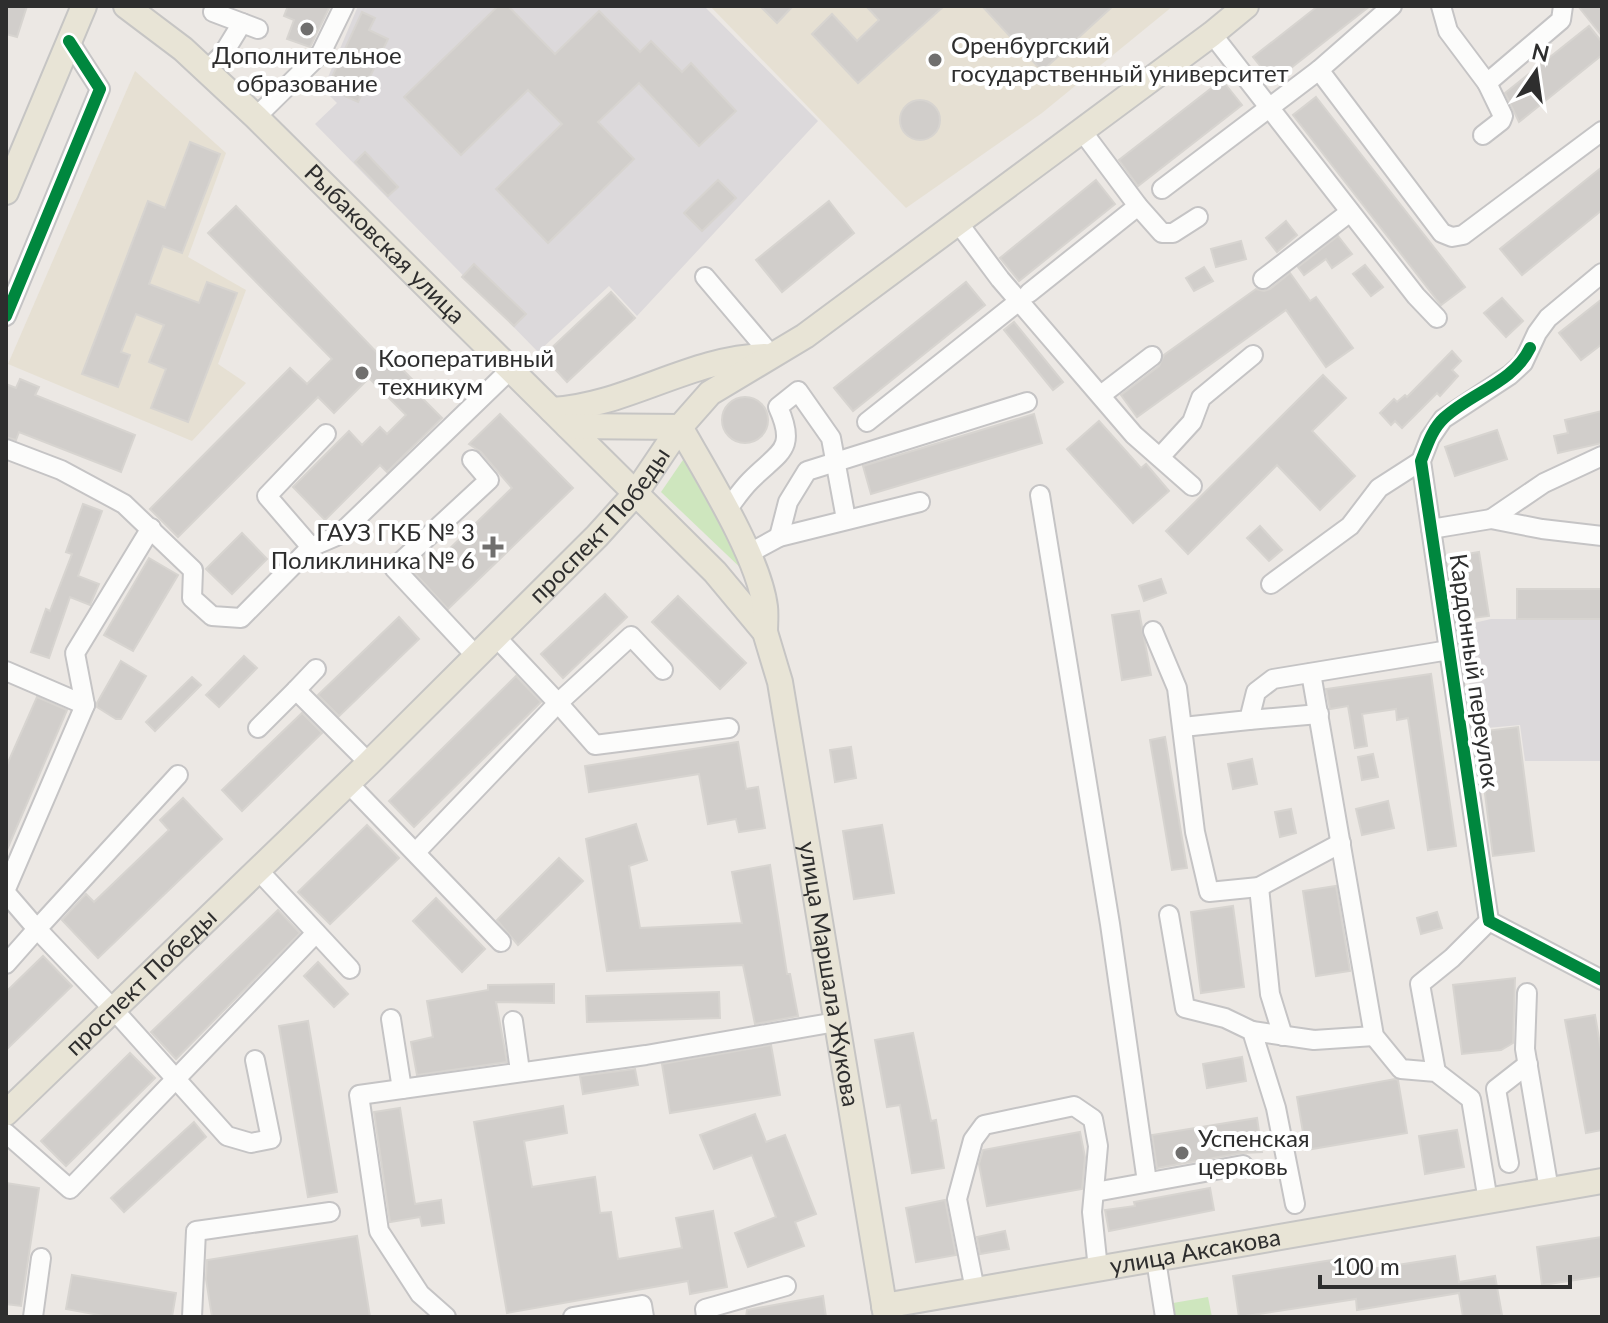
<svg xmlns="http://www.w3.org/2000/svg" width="1608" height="1323" viewBox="0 0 1608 1323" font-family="Lato,sans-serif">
  <rect width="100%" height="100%" fill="#ece8e4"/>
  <!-- industrial -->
  <g fill="#dcd9db">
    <path d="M358 6H704L818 121 637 316 609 286 538 352 315 124 337 103 323 89Z"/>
    <path d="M1491 619H1602V761H1525L1520 725 1476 729 1461 626Z"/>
  </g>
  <!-- education -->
  <g fill="#e6e0d3">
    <path d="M710 6H1173L1042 113 906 208Z"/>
    <path d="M135 71 226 153 188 257 246 290 218 364 246 383 192 441 8 364Z"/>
  </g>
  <!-- green -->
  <g fill="#cee6be">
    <path d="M685 457 746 573 661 492Z"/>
    <path d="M1208 1297 1212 1317H1174L1173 1303Z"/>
  </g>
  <!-- building -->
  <g fill="#d1cecb" stroke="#d7d4d0" stroke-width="2">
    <path d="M6 6H27L17 37 6 34Z"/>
    <path d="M288 6H330L310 47 287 39 294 20 284 16Z"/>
    <path d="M498 6H508L555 54 599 11 640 52 651 41 682 72 691 63 736 111 699 146 639 83 598 122 634 159 548 243 496 189 562 124 528 90 461 155 404 97Z"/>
    <path d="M760 6H793L777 23Z"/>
    <path d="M866 6H944L858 83 812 34 832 14 857 41 879 20Z"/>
    <path d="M982 6H1113L1042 71Z"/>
    <path d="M1318 6H1370L1273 82 1253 57Z"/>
    <path d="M1578 6H1602V36Z"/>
    <path d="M362 12 375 18 369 30 388 39 358 102 327 88Z"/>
    <path d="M1589 26 1602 42V55L1519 122 1505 93Z"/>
    <path d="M1222 80 1242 105 1138 186 1119 160Z"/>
    <path d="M1316 97 1465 287 1441 305 1293 115Z"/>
    <circle cx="920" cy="120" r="20"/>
    <path d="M190 142 220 154 182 253 163 246 149 284 199 303 207 282 237 293 188 422 151 408 166 369 149 362 164 325 136 314 121 352 130 355 118 387 82 374 148 201 165 208Z"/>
    <path d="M365 152 398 187 388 196 355 162Z"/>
    <path d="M1602 167V210L1522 275 1500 249Z"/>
    <path d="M718 180 736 198 702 231 684 213Z"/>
    <path d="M1096 180 1115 204 1019 281 1000 258Z"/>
    <path d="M829 201 854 233 782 292 756 260Z"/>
    <path d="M236 206 385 361 389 356 427 394 423 399 442 418 387 472 380 465 325 520 293 487 349 431 362 445 380 427 387 434 406 415 369 378 334 413 318 397 178 537 150 509 290 368 307 384 332 359 208 233Z"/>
    <path d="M1286 221 1297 235 1277 252 1266 238Z"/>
    <path d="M1338 236 1352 254 1332 268 1326 259 1304 275 1298 267Z"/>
    <path d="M1241 241 1246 259 1216 267 1211 249Z"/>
    <path d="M474 264 526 314 514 326 462 277Z"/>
    <path d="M1365 265 1383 287 1371 296 1353 274Z"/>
    <path d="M1204 267 1213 281 1194 291 1186 278Z"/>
    <path d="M1290 273 1310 301 1316 297 1353 348 1326 367 1286 310 1137 417 1121 395 1159 366 1164 355 1256 289 1264 291 1270 289Z"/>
    <path d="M966 282 985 305 853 411 834 388Z"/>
    <path d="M611 292 635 318 567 382 543 356Z"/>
    <path d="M1502 298 1523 321 1506 337 1484 313Z"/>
    <path d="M1602 299V344L1581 360 1559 333Z"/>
    <path d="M1014 322 1063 382 1053 390 1004 330Z"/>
    <path d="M1452 351 1461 361 1452 370 1458 376 1440 396 1437 393 1402 428 1395 421 1391 425 1380 413 1394 399 1397 402 1405 395 1407 397Z"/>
    <path d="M1323 375 1346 398 1312 431 1355 476 1320 510 1277 465 1188 554 1166 531Z"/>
    <path d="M20 379 39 387 35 395 135 435 121 472 19 432 16 440 6 437V384L16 388Z"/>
    <circle cx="745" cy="420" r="23"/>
    <path d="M1602 411V443L1558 453 1554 436 1568 433 1565 420Z"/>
    <path d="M500 414 573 488 448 609 411 569 432 549 441 557 512 488 481 452 469 444Z"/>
    <path d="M1034 414 1042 443 871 494 863 466Z"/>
    <path d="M1099 421 1141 468 1146 464 1169 491 1133 523 1067 449Z"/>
    <path d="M1497 430 1507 459 1455 476 1445 447Z"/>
    <path d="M83 504 102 511 78 576 99 584 90 605 70 597 49 658 31 652 46 609 50 611 72 554 66 552Z"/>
    <path d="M1260 526 1282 550 1269 561 1247 538Z"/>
    <path d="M242 533 267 559 232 594 206 569Z"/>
    <path d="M1479 552 1489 616 1464 619 1455 556Z"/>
    <path d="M149 558 178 575 133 651 104 635Z"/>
    <path d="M1161 579 1166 593 1144 601 1139 586Z"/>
    <rect x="1517" y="589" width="85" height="30"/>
    <path d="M605 594 627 617 563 678 541 654Z"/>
    <path d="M678 596 746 663 720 689 652 622Z"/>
    <path d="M1139 611 1151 675 1122 680 1112 615Z"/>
    <path d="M399 617 419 639 339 716 318 695Z"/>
    <path d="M244 656 257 668 219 707 206 695Z"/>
    <path d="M121 661 146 676 121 719H116L97 707V703Z"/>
    <path d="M1431 674 1456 846 1428 850 1408 718 1397 720 1396 709 1362 714 1367 746 1355 748 1348 706 1330 709 1326 689Z"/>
    <path d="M516 676 541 702 414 827 389 801Z"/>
    <path d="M192 677 201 685 155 731 146 722Z"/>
    <path d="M37 697 67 710 6 852V767Z"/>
    <path d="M302 713 322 733 242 811 222 790Z"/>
    <path d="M1518 727 1534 851 1493 856 1477 732Z"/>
    <path d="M1165 737 1187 868 1172 870 1150 740Z"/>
    <path d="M738 742 746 789 758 787 765 828 739 832 736 819 708 824 699 774 589 792 585 766Z"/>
    <path d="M851 747 856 778 835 782 830 750Z"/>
    <path d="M1373 754 1378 777 1362 780 1358 757Z"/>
    <path d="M1252 759 1257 784 1233 789 1228 764Z"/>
    <path d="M183 798 222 839 98 958 62 920 86 894 94 902 169 830 160 820Z"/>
    <path d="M1388 801 1394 828 1362 835 1356 809Z"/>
    <path d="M1291 809 1296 833 1280 837 1275 812Z"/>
    <path d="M636 824 647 860 629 866 640 928 742 923 732 872 770 865 787 974H790L798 1016 755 1024 743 965 607 971 586 839Z"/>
    <path d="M367 825 399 858 330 924 298 892Z"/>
    <path d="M882 825 894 893 854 899 843 831Z"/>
    <path d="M559 858 583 881 518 945 497 920Z"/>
    <path d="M1336 886 1350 971 1316 976 1303 891Z"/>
    <path d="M436 898 485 949 462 972 413 921Z"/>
    <path d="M1233 906 1244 987 1201 993 1191 912Z"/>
    <path d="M278 910 300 933 176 1059 151 1032Z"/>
    <path d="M1437 912 1442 928 1421 934 1417 918Z"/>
    <path d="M43 956 72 986 6 1050V992Z"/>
    <path d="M318 962 348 994 334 1007 304 976Z"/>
    <path d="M1515 978 1513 1043 1501 1050 1462 1054 1453 985Z"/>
    <path d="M554 984V1003L496 1002 507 1062 417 1075 411 1042 433 1037 427 1001 488 990V985Z"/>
    <path d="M719 992 720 1018 587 1022 586 996Z"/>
    <path d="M1595 1015 1602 1056V1130L1586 1133 1565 1020Z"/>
    <path d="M308 1021 337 1192 308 1197 279 1026Z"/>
    <path d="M913 1033 931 1121 936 1120 944 1168 912 1173 900 1105 887 1107 875 1040Z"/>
    <path d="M771 1045 780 1095 670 1113 662 1064Z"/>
    <path d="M130 1053 155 1078 66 1166 41 1141Z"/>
    <path d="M1242 1057 1246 1081 1207 1088 1203 1064Z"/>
    <path d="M635 1069 638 1085 583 1094 580 1076Z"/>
    <path d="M1395 1079 1398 1080 1407 1133 1306 1150 1297 1097Z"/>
    <path d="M563 1106 567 1133 524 1141 532 1187 595 1177 600 1213 611 1212 618 1259 682 1248 676 1218 713 1211 727 1287 690 1294 688 1281 507 1313 474 1122Z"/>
    <path d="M400 1108 415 1204 441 1200 444 1223 422 1226 420 1217 390 1222 374 1112Z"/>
    <path d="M755 1114 766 1142 785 1135 816 1214 795 1222 804 1246 748 1267 735 1233 776 1217 752 1155 714 1169 700 1135Z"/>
    <path d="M1257 1118 1262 1152 1241 1153 1157 1168 1152 1135Z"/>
    <path d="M194 1122 206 1137 124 1212 111 1198Z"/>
    <path d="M1457 1130 1464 1167 1425 1174 1419 1136Z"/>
    <path d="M1080 1132 1085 1157 1082 1189 987 1206 979 1164 983 1150Z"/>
    <path d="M6 1183 39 1188 21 1306 6 1304Z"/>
    <path d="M1210 1188 1214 1210 1109 1231 1105 1210 1135 1206 1134 1202Z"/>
    <path d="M945 1200 956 1255 916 1262 906 1208Z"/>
    <path d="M1005 1231 1009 1249 980 1254 977 1237Z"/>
    <path d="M357 1236 370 1317H212L206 1279 207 1260Z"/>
    <path d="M1602 1237V1276L1542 1285 1537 1247Z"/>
    <path d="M1455 1256 1459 1282 1495 1276 1502 1315 1463 1317 1459 1293 1357 1310 1356 1299 1239 1317 1233 1276 1351 1257 1353 1272Z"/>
    <path d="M72 1275 176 1293 172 1317H110L66 1309Z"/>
    <path d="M823 1296 826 1317H746L747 1310Z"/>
  </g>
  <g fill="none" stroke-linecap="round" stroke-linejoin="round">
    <!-- minor casing -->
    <g stroke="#c5c4c5" stroke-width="22">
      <g id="minor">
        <path d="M1441 6 1448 31 1487 83 1561 20 1563 6"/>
        <path d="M213 12 258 29"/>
        <path d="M1212 34 1416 296 1437 318"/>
        <path d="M1319 70 1442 233 1452 237 1463 235 1602 131"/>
        <path d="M206 71 223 54 242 23"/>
        <path d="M256 117 321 53 344 6"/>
        <path d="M1082 131 1138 206 1162 233H1173L1198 217"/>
        <path d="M1483 135 1501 121 1503 116 1487 83"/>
        <path d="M1162 189 1319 70 1392 6"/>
        <path d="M959 224 1000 279 1134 435 1192 486"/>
        <path d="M1602 273 1548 318 1537 333 1523 363 1510 375 1443 419 1430 438 1421 461 1489 921 1602 980"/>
        <path d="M705 277 772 356"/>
        <path d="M1263 279 1350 212"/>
        <path d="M1029 293 1138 206"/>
        <path d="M6 316 100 89 69 41"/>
        <path d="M1101 395 1152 356"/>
        <path d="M867 422 1019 301"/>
        <path d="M6 449 61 470 124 504 193 570 192 598 212 616 241 618 311 547 339 535 511 369"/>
        <path d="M1160 457 1192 422 1201 398 1253 355"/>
        <path d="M472 460 489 480 394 568 477 657"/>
        <path d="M1040 495 1110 924 1147 1182"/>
        <path d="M726 511C734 501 741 490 750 481 778 452 798 451 778 407L798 391 831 438 846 519"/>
        <path d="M1491 519 1544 483 1602 456"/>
        <path d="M1431 529 1491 519 1542 529 1602 536"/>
        <path d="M779 537 788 502 807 471 1027 402"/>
        <path d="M311 547 267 496 326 434"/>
        <path d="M748 554 779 537 920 502"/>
        <path d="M1271 584 1350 526 1379 488 1421 461"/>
        <path d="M1153 631 1177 688 1195 832 1209 892 1259 887 1341 843"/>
        <path d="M663 670 631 636 558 703 595 745 729 728"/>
        <path d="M6 671 85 705 6 889"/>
        <path d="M1311 673 1374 1036 1401 1069 1436 1072 1471 1099 1488 1201"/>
        <path d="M296 690 316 669"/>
        <path d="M85 705 75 653 151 528"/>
        <path d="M1249 720 1319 714"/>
        <path d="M1183 727 1249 720 1256 692 1273 679 1449 650"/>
        <path d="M258 728 296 690 369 763"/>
        <path d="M178 775 37 929 114 1010 227 1136 251 1143 271 1139 255 1060"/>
        <path d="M348 783 501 942"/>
        <path d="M416 852 558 703 496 637"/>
        <path d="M258 870 350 969"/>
        <path d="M1259 887 1270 994 1283 1036"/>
        <path d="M6 893 37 929 6 964"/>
        <path d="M1169 915 1185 1008 1225 1018 1252 1031 1276 1108 1295 1204"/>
        <path d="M1527 993 1525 1049 1549 1190"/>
        <path d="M391 1019 402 1089"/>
        <path d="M513 1021 520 1071"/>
        <path d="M1252 1031 1314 1040 1374 1036"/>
        <path d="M1436 1072 1420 984 1452 958 1489 921"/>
        <path d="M6 1133 70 1189 316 933"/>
        <path d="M1509 1163 1496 1089 1528 1064"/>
        <path d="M1095 1192 1243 1165"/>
        <path d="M1156 1260 1165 1317"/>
        <path d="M975 1290 957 1199 973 1140 984 1125 1074 1106 1093 1119 1098 1146 1092 1212 1098 1269"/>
        <path d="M33 1317 41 1258"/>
        <path d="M192 1317 196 1231 330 1212"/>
        <path d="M446 1317 420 1294 379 1231 359 1095 646 1055 836 1022"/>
        <path d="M573 1317 642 1305 644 1317"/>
        <path d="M706 1317 705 1309 786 1286"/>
      </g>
    </g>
    <!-- major casing -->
    <g stroke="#c6c5c4" stroke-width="28">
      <g id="major">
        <path id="s1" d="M126 6 183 49 256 117 715 572 765 632 780 682 886 1317"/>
        <path d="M6 192 84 6"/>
        <path d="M552 410C626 406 690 358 765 356"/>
        <path d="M568 426 680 427"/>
        <path d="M680 427C706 473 759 557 765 607 766 615 765 624 765 632"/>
        <path id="s2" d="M6 1113 369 763 597 536 635 494 680 427 710 393 805 336 1212 34 1246 6"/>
        <path id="s3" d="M884 1306 1602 1181"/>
      </g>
    </g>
    <!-- minor -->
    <use href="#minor" stroke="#fcfcfb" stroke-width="18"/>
    <!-- major -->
    <use href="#major" stroke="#e8e4d6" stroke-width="24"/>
    <!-- cycleway casing -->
    <g stroke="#fff" stroke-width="17">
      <g id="cycleway">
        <path d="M6 316 100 89 69 41"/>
        <path d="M1530 348C1513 383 1472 392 1444 418 1432 429 1427 446 1421 461L1489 921 1602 980"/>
      </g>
    </g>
    <!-- cycleway -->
    <use href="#cycleway" stroke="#00873e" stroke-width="12"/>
  </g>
  <!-- markers -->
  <g fill="#706f6e" stroke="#fff" stroke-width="3">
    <circle cx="307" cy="29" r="8"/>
    <circle cx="935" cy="60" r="8"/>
    <circle cx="362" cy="373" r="8"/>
    <path d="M489 535h8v8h8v8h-8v8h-8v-8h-8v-8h8z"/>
    <circle cx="1182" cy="1153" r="8"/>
  </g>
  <g text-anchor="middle" stroke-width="8" stroke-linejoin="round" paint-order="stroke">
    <!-- poi labels -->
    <g font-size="24" fill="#2e2e2e" stroke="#fff" text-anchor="start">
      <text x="951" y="54">Оренбургский<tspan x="951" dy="28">государственный университет</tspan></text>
      <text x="307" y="64" text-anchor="middle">Дополнительное<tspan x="307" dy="28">образование</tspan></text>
      <text x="378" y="367">Кооперативный<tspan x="378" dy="28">техникум</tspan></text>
      <text x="475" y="541" text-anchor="end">ГАУЗ ГКБ № 3<tspan x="475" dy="28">Поликлиника № 6</tspan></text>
      <text x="1198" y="1147">Успенская<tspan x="1198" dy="28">церковь</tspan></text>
    </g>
    <!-- street labels -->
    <g font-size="24" fill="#2e2e2e" stroke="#fff">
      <text dy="8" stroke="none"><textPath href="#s1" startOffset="352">Рыбаковская улица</textPath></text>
      <text dy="8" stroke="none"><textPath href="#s2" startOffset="836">проспект Победы</textPath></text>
      <text transform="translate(1474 671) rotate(82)" y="8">Кардонный переулок</text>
      <text dy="8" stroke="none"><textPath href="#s1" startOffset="1244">улица Маршала Жукова</textPath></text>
      <text dy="8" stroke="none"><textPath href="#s2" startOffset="188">проспект Победы</textPath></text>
      <text dy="8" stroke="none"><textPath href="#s3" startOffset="316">улица Аксакова</textPath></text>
    </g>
  </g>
  <!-- border -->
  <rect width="1608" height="1323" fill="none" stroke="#2e2e2e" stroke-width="16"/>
  <!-- north arrow -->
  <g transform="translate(1536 72) rotate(13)" stroke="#ffffff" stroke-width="6" paint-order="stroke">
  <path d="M0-6L14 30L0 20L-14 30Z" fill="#2e2e2e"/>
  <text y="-12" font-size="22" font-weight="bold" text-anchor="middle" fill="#2e2e2e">N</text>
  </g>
  <!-- scale -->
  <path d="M1320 1275v12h250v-12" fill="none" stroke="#2e2e2e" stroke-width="4"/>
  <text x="1332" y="1275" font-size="24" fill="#2e2e2e" stroke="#ffffff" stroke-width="6" paint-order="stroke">100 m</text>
</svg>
